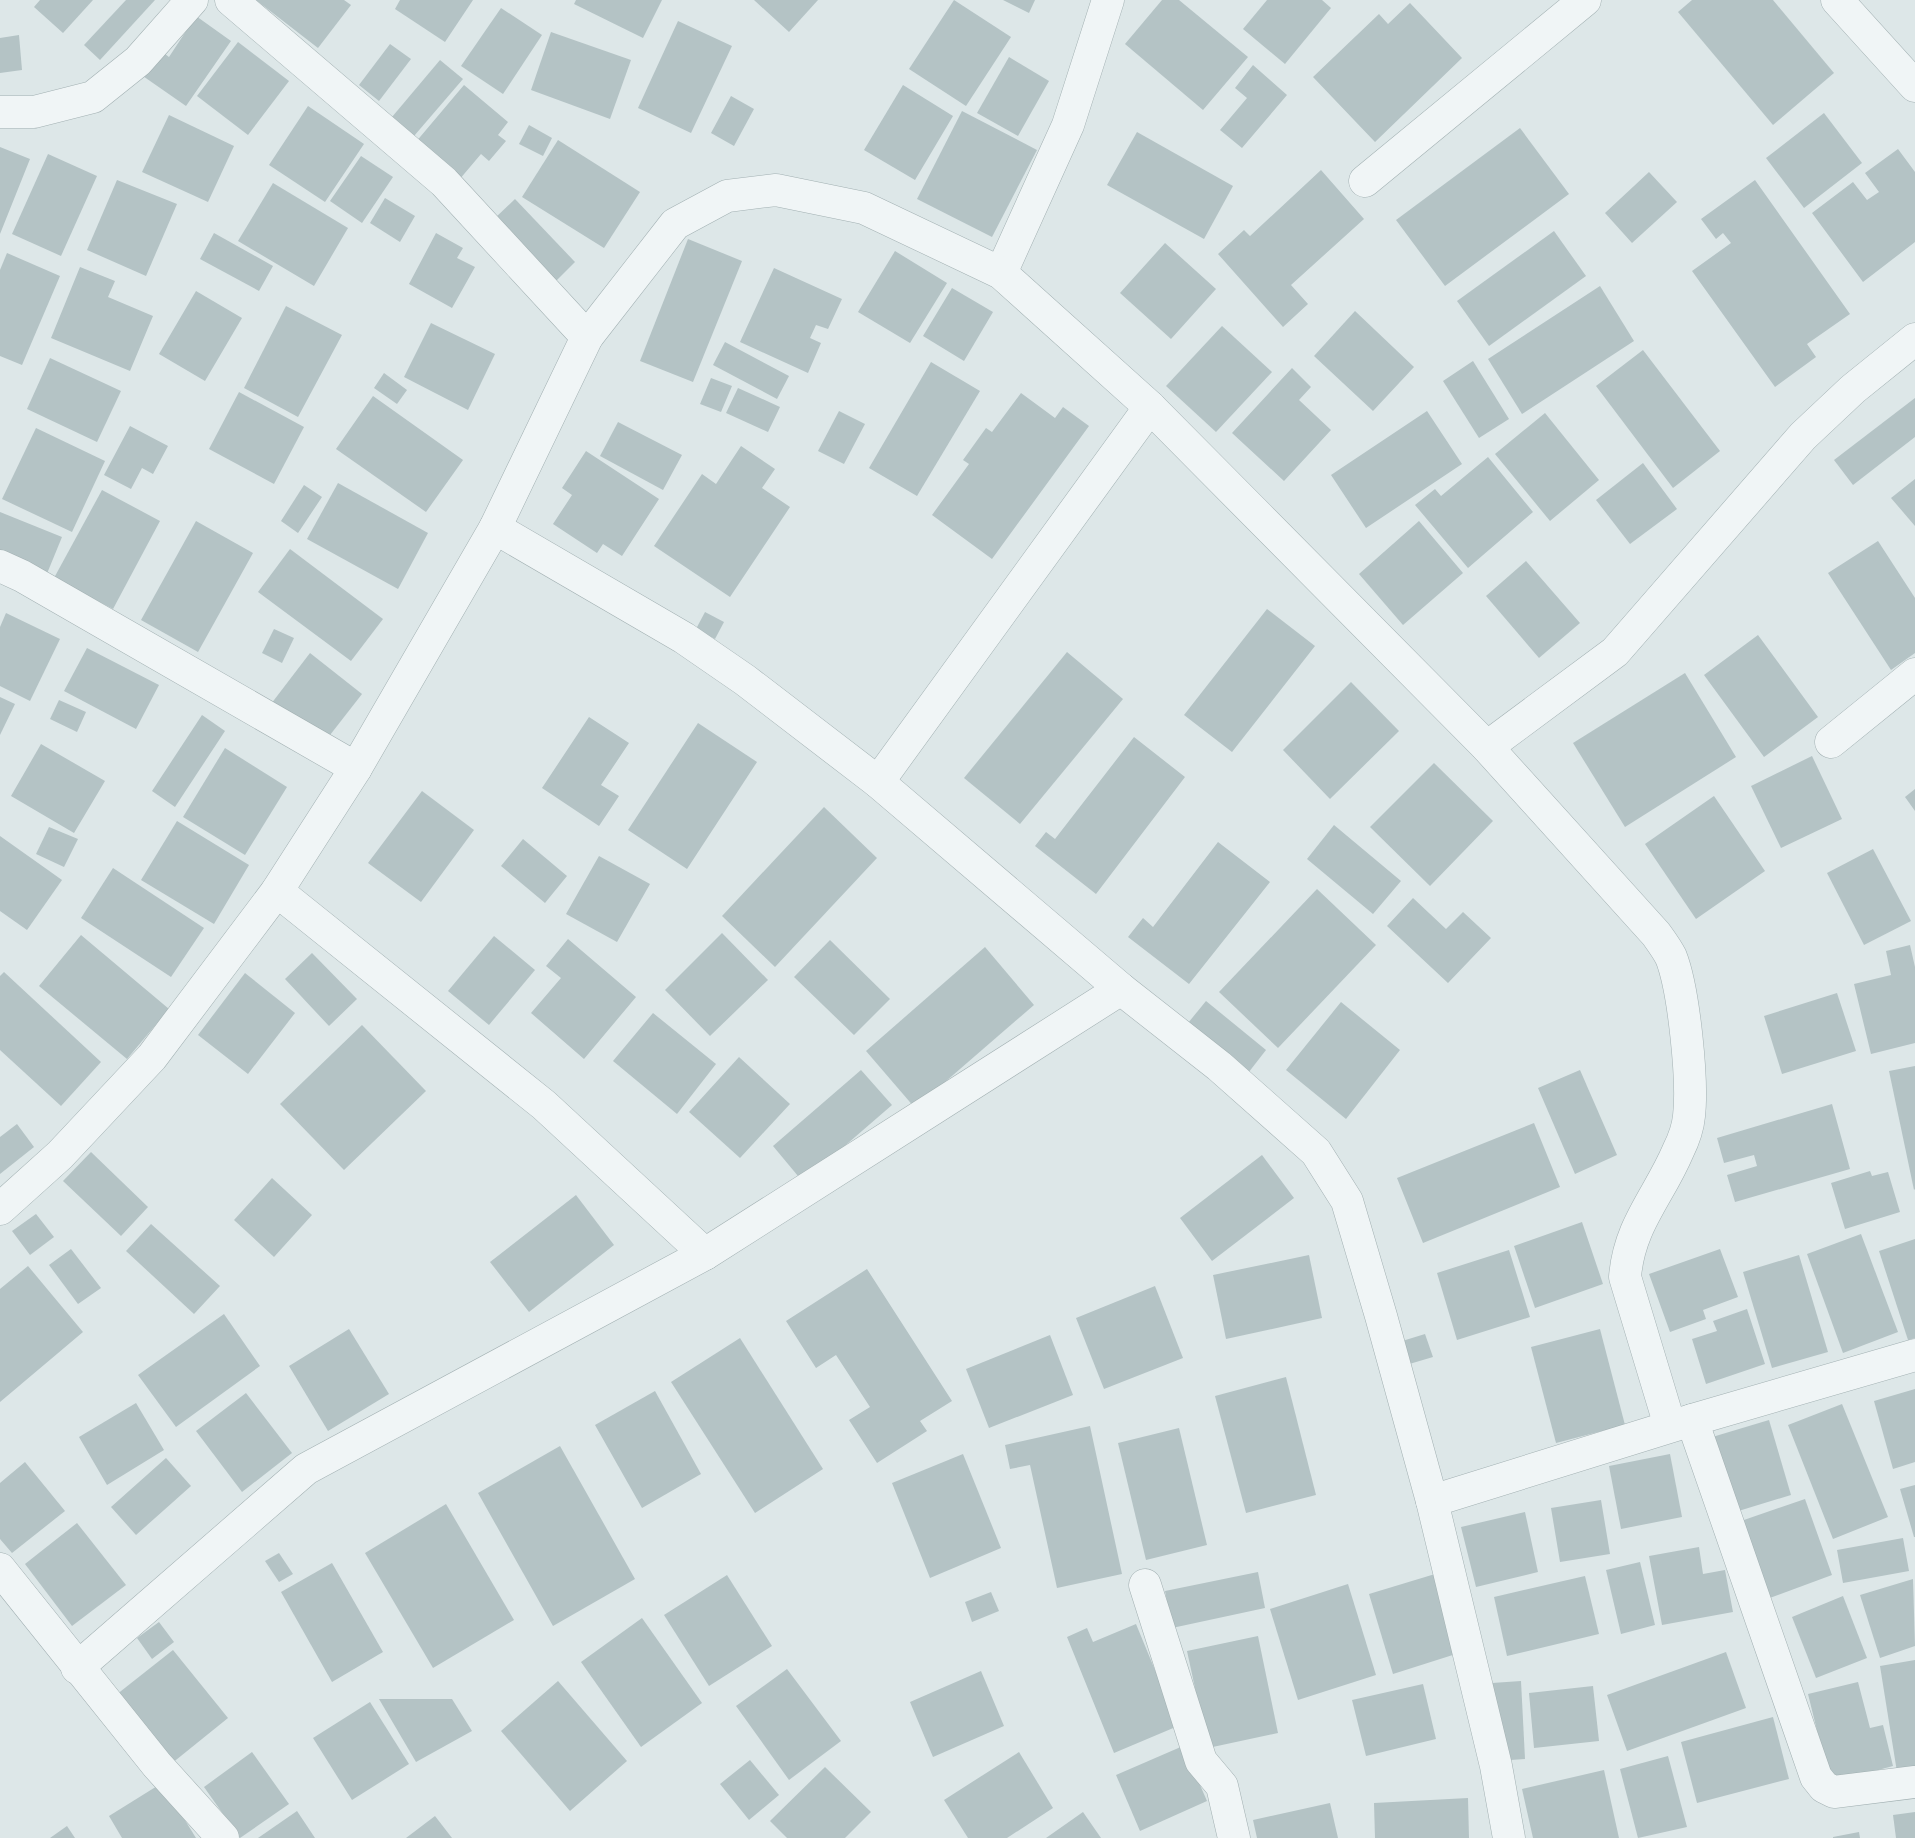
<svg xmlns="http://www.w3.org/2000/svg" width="1915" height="1838" viewBox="0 0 1915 1838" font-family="'Exo 2',sans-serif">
  <rect width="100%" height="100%" fill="#dde7e8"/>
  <!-- building -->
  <g fill="#b4c3c5">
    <path d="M40 0H93L63 33 34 7Z"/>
    <path d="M126 0H155L100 60 84 45Z"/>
    <path d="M256 0H344L351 5 318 48Z"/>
    <path d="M400 0H473L445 42 395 9Z"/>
    <path d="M576 0H662L643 38 574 4Z"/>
    <path d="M754 0H818L789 32Z"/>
    <path d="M954 0 1011 37 966 106 909 69Z"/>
    <path d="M1003 0H1035L1029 13Z"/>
    <path d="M1162 0H1179L1248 57 1203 110 1125 44Z"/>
    <path d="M1267 0H1322L1331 8 1285 64 1243 29Z"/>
    <path d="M1692 0H1773L1834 73 1773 125 1678 12Z"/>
    <path d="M1410 3 1462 58 1375 142 1313 77 1379 14 1388 24Z"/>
    <path d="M501 8 542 35 503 94 461 66Z"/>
    <path d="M196 16 231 41 186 106 140 74 157 48 169 57Z"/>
    <path d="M678 21 732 46 691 133 638 108Z"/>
    <path d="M551 32 631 60 610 119 531 90Z"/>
    <path d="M19 35 22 70 0 73V38Z"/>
    <path d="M238 42 289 81 248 135 197 96Z"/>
    <path d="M390 44 411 59 379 101 359 85Z"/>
    <path d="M1009 57 1049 81 1018 136 977 113Z"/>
    <path d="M440 60 463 79 414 136 392 117Z"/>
    <path d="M1253 65 1287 95 1242 148 1220 130 1247 98 1235 88Z"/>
    <path d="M464 85 508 122 498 135 506 141 489 161 481 154 459 180 415 143Z"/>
    <path d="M903 85 953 116 915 180 864 150Z"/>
    <path d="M731 96 754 109 734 146 711 133Z"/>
    <path d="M308 106 364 144 325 202 269 165Z"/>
    <path d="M962 111 1037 150 992 237 917 199Z"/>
    <path d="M1824 113 1862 163 1804 208 1766 158Z"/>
    <path d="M169 115 234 146 208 202 142 172Z"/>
    <path d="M529 125 552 138 543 156 519 144Z"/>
    <path d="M1520 128 1569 194 1445 286 1396 220Z"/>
    <path d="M1137 132 1233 186 1204 239 1107 185Z"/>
    <path d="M558 140 640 192 604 248 522 197Z"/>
    <path d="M0 147 30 159 0 234Z"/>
    <path d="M1898 149 1915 172V242L1863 282 1812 213 1853 182 1867 200 1879 192 1865 173Z"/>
    <path d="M48 154 97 176 61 256 12 234Z"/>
    <path d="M361 156 393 177 362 223 330 201Z"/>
    <path d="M1321 170 1364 219 1291 285 1308 304 1283 327 1218 254 1244 230 1250 236Z"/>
    <path d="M1649 172 1677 202 1632 243 1605 213Z"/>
    <path d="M117 180 177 204 146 276 87 250Z"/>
    <path d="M1755 180 1850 314 1807 344 1816 357 1775 387 1692 271 1731 243 1723 233 1716 239 1701 219Z"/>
    <path d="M273 183 348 228 314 286 238 241Z"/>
    <path d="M385 198 415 216 400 242 370 223Z"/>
    <path d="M515 199 575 262 554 283 494 219Z"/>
    <path d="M1554 231 1586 276 1489 346 1457 301Z"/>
    <path d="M214 233 273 266 259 291 200 259Z"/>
    <path d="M436 233 463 248 457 258 475 267 452 308 409 284Z"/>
    <path d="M688 239 742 261 693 382 640 361Z"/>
    <path d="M1165 243 1216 289 1171 339 1120 293Z"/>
    <path d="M895 251 947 283 910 343 858 312Z"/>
    <path d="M7 253 60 276 22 365 0 356V270Z"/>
    <path d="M80 267 115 281 108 297 153 316 130 371 51 338Z"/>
    <path d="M774 268 842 299 828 329 816 325 810 338 821 343 808 373 740 342Z"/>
    <path d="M1600 286 1634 341 1522 414 1488 359Z"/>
    <path d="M952 288 993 312 964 361 923 336Z"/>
    <path d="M196 291 242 318 205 381 159 354Z"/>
    <path d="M286 306 342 335 298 417 244 388Z"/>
    <path d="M1355 311 1414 367 1373 411 1314 356Z"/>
    <path d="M431 323 495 354 468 410 404 377Z"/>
    <path d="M1222 326 1272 372 1216 432 1166 386Z"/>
    <path d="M725 342 789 376 777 399 713 365Z"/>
    <path d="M1643 350 1720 451 1673 488 1596 386Z"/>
    <path d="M50 358 121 391 97 442 27 409Z"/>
    <path d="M1473 361 1509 419 1479 438 1443 381Z"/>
    <path d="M931 362 980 391 917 496 869 468Z"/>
    <path d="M1292 368 1311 387 1299 400 1331 430 1284 481 1232 433Z"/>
    <path d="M384 373 407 390 397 404 374 388Z"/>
    <path d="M711 378 732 386 721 412 700 404Z"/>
    <path d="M738 388 780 407 768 432 726 413Z"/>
    <path d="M239 392 304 427 274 484 209 449Z"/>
    <path d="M1021 393 1055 418 1063 407 1089 426 992 559 932 515 969 464 963 460 986 428 992 432Z"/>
    <path d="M373 396 463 460 426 512 336 449Z"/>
    <path d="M1915 398V437L1853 485 1834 460Z"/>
    <path d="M839 411 865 424 844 464 818 451Z"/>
    <path d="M1427 411 1462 464 1366 528 1331 475Z"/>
    <path d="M1545 413 1599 480 1550 521 1495 454Z"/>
    <path d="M618 422 682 455 663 490 600 456Z"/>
    <path d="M130 426 168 446 153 474 142 468 131 489 104 475Z"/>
    <path d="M36 428 105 461 72 532 2 499Z"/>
    <path d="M741 446 775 469 762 488 790 507 730 597 654 546 702 474 716 484Z"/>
    <path d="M586 451 659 499 622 556 603 544 597 553 553 524 572 495 562 488Z"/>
    <path d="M1488 457 1533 512 1468 568 1415 505 1435 489 1441 496Z"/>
    <path d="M1643 463 1677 509 1630 544 1596 500Z"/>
    <path d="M1915 479V526L1891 498Z"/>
    <path d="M338 483 428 533 398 589 307 539Z"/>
    <path d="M304 485 322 497 298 533 281 521Z"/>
    <path d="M102 490 160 521 113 609 54 578Z"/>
    <path d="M0 512 62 537 46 576 0 558Z"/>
    <path d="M196 521 253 553 198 652 141 620Z"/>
    <path d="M1419 521 1463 573 1403 625 1359 574Z"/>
    <path d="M1878 541 1915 598V653L1891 670 1828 573Z"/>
    <path d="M290 549 383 619 351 661 258 592Z"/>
    <path d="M1526 561 1580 623 1539 658 1486 596Z"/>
    <path d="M1267 609 1315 646 1232 752 1184 715Z"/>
    <path d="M705 612 724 622 715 639 696 629Z"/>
    <path d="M6 613 60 639 30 701 0 686V627Z"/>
    <path d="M274 629 294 638 282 663 262 653Z"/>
    <path d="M1758 635 1818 717 1764 757 1704 675Z"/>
    <path d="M87 648 159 685 136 729 64 691Z"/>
    <path d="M1067 652 1123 699 1020 824 964 778Z"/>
    <path d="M310 653 362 694 323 744 271 704Z"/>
    <path d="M1685 673 1736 757 1625 827 1573 743Z"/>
    <path d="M1351 682 1399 731 1330 799 1283 750Z"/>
    <path d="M0 697 15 704 0 735Z"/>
    <path d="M59 700 86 712 77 732 50 719Z"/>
    <path d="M202 715 225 731 175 807 152 791Z"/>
    <path d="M589 717 629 743 601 785 619 796 599 826 542 788Z"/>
    <path d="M698 723 757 762 687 869 628 830Z"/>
    <path d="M1134 737 1185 777 1096 894 1035 846 1046 832 1055 839Z"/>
    <path d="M41 744 105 781 74 833 11 796Z"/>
    <path d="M225 748 287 787 245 855 183 817Z"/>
    <path d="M1812 756 1842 819 1781 848 1751 786Z"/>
    <path d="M1434 763 1493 821 1430 886 1370 827Z"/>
    <path d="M1915 789V811L1905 797Z"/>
    <path d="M422 791 474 830 421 902 368 863Z"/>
    <path d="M1714 796 1765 871 1696 919 1645 844Z"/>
    <path d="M824 807 877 858 775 967 722 916Z"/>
    <path d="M177 821 249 865 214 924 141 880Z"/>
    <path d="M1334 825 1401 881 1373 914 1307 859Z"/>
    <path d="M49 827 78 839 64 867 36 854Z"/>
    <path d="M0 836 62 880 27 930 0 911Z"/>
    <path d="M523 839 567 876 545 903 501 866Z"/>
    <path d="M1218 842 1270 882 1189 984 1128 937 1143 918 1153 927Z"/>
    <path d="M1873 849 1911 921 1864 945 1827 873Z"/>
    <path d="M599 856 650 884 617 942 566 914Z"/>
    <path d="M113 868 204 928 171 977 81 918Z"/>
    <path d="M1317 889 1376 945 1278 1048 1219 992Z"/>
    <path d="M1413 898 1446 929 1463 912 1491 938 1448 983 1387 926Z"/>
    <path d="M722 933 768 980 710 1036 665 990Z"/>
    <path d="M81 935 169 1009 127 1059 39 986Z"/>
    <path d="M494 936 535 970 489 1025 448 991Z"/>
    <path d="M568 939 636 997 584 1059 531 1013 561 978 546 966Z"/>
    <path d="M830 940 890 999 854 1035 794 977Z"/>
    <path d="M1910 945 1915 967V1043L1871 1054 1854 984 1891 975 1886 951Z"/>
    <path d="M985 947 1034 1005 915 1108 866 1051Z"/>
    <path d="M312 953 357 999 329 1026 285 979Z"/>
    <path d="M4 972 101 1062 61 1106 0 1050V976Z"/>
    <path d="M245 973 295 1013 248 1074 198 1035Z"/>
    <path d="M1837 993 1856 1051 1782 1074 1764 1016Z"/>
    <path d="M1206 1001 1266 1050 1245 1077 1184 1028Z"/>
    <path d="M1341 1002 1400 1050 1346 1119 1286 1070Z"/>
    <path d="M653 1013 716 1064 677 1114 613 1061Z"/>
    <path d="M362 1025 426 1091 344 1170 280 1104Z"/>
    <path d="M739 1057 790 1104 740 1158 689 1112Z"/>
    <path d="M1915 1066V1189L1914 1190 1889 1071Z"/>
    <path d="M861 1070 892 1105 803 1182 773 1146Z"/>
    <path d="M1580 1070 1617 1155 1575 1174 1538 1088Z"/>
    <path d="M1832 1104 1850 1169 1735 1202 1727 1175 1757 1166 1754 1155 1724 1163 1717 1138Z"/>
    <path d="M1534 1123 1560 1187 1423 1243 1397 1178Z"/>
    <path d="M17 1124 34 1147 0 1174V1137Z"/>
    <path d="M91 1152 148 1207 121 1236 63 1181Z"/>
    <path d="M1262 1155 1294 1198 1212 1261 1180 1218Z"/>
    <path d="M1870 1171 1872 1176 1888 1172 1900 1212 1845 1229 1831 1183Z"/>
    <path d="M272 1178 312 1215 274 1257 234 1220Z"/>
    <path d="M576 1195 614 1245 529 1312 490 1262Z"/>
    <path d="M36 1214 54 1237 30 1255 12 1231Z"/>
    <path d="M1582 1222 1603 1284 1535 1308 1514 1246Z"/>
    <path d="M151 1224 220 1286 194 1314 126 1251Z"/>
    <path d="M1861 1234 1898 1332 1843 1353 1807 1254Z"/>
    <path d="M1915 1239V1338L1908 1340 1879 1251Z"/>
    <path d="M71 1249 101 1288 78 1304 49 1265Z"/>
    <path d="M1720 1249 1738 1297 1703 1310 1706 1319 1670 1332 1649 1274Z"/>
    <path d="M1509 1250 1530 1317 1457 1340 1437 1273Z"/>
    <path d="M1309 1255 1322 1318 1226 1339 1213 1275Z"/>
    <path d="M1799 1255 1828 1352 1772 1368 1743 1272Z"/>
    <path d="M28 1266 83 1332 0 1402V1289Z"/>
    <path d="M867 1269 952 1401 920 1421 927 1431 877 1463 849 1420 870 1407 836 1355 816 1368 786 1321Z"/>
    <path d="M1155 1286 1183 1358 1104 1389 1076 1318Z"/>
    <path d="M1747 1309 1765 1364 1706 1384 1692 1339 1717 1331 1713 1321Z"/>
    <path d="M224 1314 260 1366 176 1427 138 1375Z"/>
    <path d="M349 1329 389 1394 328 1431 289 1366Z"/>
    <path d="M1600 1329 1625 1425 1556 1443 1531 1347Z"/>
    <path d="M1425 1334 1433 1357 1406 1365 1399 1342Z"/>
    <path d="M1050 1335 1073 1395 989 1428 966 1369Z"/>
    <path d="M740 1338 823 1469 755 1513 671 1382Z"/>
    <path d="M1286 1377 1316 1495 1246 1513 1215 1396Z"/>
    <path d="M1915 1389V1462L1893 1469 1874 1401Z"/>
    <path d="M655 1391 701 1474 642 1508 595 1425Z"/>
    <path d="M246 1393 292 1453 242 1492 196 1431Z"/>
    <path d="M136 1403 164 1450 107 1485 79 1437Z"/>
    <path d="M1842 1404 1888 1517 1833 1539 1788 1425Z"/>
    <path d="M1769 1420 1791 1495 1732 1513 1709 1438Z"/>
    <path d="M1090 1426 1122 1574 1057 1588 1030 1465 1010 1469 1005 1445Z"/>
    <path d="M1179 1428 1207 1545 1146 1560 1118 1443Z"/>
    <path d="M560 1446 635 1579 553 1626 478 1493Z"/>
    <path d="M963 1454 1001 1548 930 1578 892 1483Z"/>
    <path d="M1670 1454 1682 1517 1621 1529 1609 1466Z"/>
    <path d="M166 1458 191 1486 136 1535 111 1507Z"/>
    <path d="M25 1462 65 1511 12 1553 0 1539V1483Z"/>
    <path d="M1915 1485V1537H1914L1900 1489Z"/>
    <path d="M1805 1499 1832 1575 1767 1599 1741 1521Z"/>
    <path d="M1601 1500 1610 1554 1560 1562 1551 1508Z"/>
    <path d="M446 1504 514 1620 433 1668 365 1553Z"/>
    <path d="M1525 1512 1538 1572 1476 1587 1461 1527Z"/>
    <path d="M77 1523 126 1585 72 1626 25 1564Z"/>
    <path d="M1903 1538 1909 1571 1843 1583 1837 1550Z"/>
    <path d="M1699 1547 1703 1574 1725 1570 1733 1612 1662 1625 1649 1556Z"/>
    <path d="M279 1553 293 1574 279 1582 265 1561Z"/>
    <path d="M1640 1562 1655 1625 1621 1634 1606 1570Z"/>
    <path d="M332 1563 383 1652 332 1682 281 1592Z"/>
    <path d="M1258 1572 1265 1608 1172 1628 1165 1591Z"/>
    <path d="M1435 1574 1459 1653 1393 1674 1369 1594Z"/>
    <path d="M727 1575 772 1646 709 1686 664 1615Z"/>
    <path d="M1585 1576 1599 1634 1507 1656 1494 1597Z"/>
    <path d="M1913 1579 1915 1646 1880 1658 1860 1595Z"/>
    <path d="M1348 1584 1376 1675 1298 1700 1270 1609Z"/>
    <path d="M991 1592 999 1611 972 1622 965 1602Z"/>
    <path d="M1843 1596 1867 1658 1816 1678 1792 1617Z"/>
    <path d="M642 1618 702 1703 641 1747 581 1662Z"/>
    <path d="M159 1622 174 1642 152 1659 137 1638Z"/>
    <path d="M1136 1624 1178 1726 1114 1753 1067 1637 1087 1628 1093 1642Z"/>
    <path d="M1258 1636 1278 1733 1208 1748 1187 1651Z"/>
    <path d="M173 1650 228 1718 171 1764 116 1695Z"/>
    <path d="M1726 1652 1746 1708 1627 1751 1607 1695Z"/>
    <path d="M1915 1660V1769L1897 1772 1880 1666Z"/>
    <path d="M787 1669 841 1741 789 1780 736 1706Z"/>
    <path d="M981 1671 1004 1726 933 1757 910 1702Z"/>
    <path d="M558 1681 627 1761 570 1811 501 1731Z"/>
    <path d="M1521 1681 1525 1759 1496 1761 1492 1683Z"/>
    <path d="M1858 1682 1870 1728 1883 1725 1893 1766 1830 1783 1808 1694Z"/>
    <path d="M1423 1684 1436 1739 1366 1756 1352 1700Z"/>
    <path d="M1593 1686 1599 1741 1534 1748 1529 1693Z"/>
    <path d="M379 1699H452L472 1731 416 1762Z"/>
    <path d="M370 1702 409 1764 352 1800 313 1738Z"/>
    <path d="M1773 1717 1789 1779 1697 1803 1681 1742Z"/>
    <path d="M1183 1746 1207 1801 1140 1831 1116 1775Z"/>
    <path d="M252 1752 289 1804 240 1838 204 1787Z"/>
    <path d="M1019 1752 1053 1808 1007 1838H968L944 1800Z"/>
    <path d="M1668 1756 1687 1827 1638 1838 1620 1769Z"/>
    <path d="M750 1760 779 1795 749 1820 720 1784Z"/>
    <path d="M825 1767 871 1812 845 1838H787L770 1821Z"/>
    <path d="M1604 1770 1619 1838H1533L1522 1789Z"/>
    <path d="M162 1783 196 1838H122L109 1816Z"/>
    <path d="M1468 1798 1469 1838H1375L1374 1803Z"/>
    <path d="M1330 1803 1338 1838H1257L1253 1820Z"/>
    <path d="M297 1811 315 1838H258Z"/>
    <path d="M1083 1812 1101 1838H1046Z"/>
    <path d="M1915 1812V1838H1896L1893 1815Z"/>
    <path d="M435 1816 452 1838H406Z"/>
    <path d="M67 1826 75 1838H50Z"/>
    <path d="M1859 1832 1860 1838H1833V1837Z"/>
  </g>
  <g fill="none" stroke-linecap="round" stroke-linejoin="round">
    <!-- street casing -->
    <g stroke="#a2b0b2" stroke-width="33">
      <g id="street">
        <path d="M231 0 444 182 587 337"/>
        <path d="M1837 0 1915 86"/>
        <path d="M0 112H34L93 97 138 61 192 0"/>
        <path d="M1365 181 1585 0"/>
        <path d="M1001 273 1068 125 1108 0"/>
        <path d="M495 528 684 638 745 680 878 782 1121 989 1219 1066 1316 1152 1347 1201 1381 1316 1432 1501 1496 1766 1509 1838"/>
        <path d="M0 566 22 576 356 768"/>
        <path d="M1831 742 1915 674"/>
        <path d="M1487 747 1615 652 1803 436 1853 389 1915 339"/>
        <path d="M878 782 1150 407"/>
        <path d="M277 891 544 1105 705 1254"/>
        <path d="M0 1209 60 1155 152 1057 277 891 356 768 495 528 587 337 675 224 727 196 776 190 864 208 1001 273 1150 407 1487 747 1656 934C1661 941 1667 949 1671 957 1684 990 1693 1081 1689 1116 1688 1127 1683 1141 1678 1151 1659 1196 1629 1225 1625 1277L1670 1426"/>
        <path d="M1692 1420 1816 1777 1824 1787 1834 1792 1915 1782"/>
        <path d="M1432 1501 1692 1420 1915 1355"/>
        <path d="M0 1569 157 1765 223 1838"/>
        <path d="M1145 1585 1201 1761 1222 1786 1234 1838"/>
        <path d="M77 1668 306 1469 705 1254 1121 989"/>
      </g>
    </g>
    <!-- street -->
    <use href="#street" stroke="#f0f5f6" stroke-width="32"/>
  </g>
</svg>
